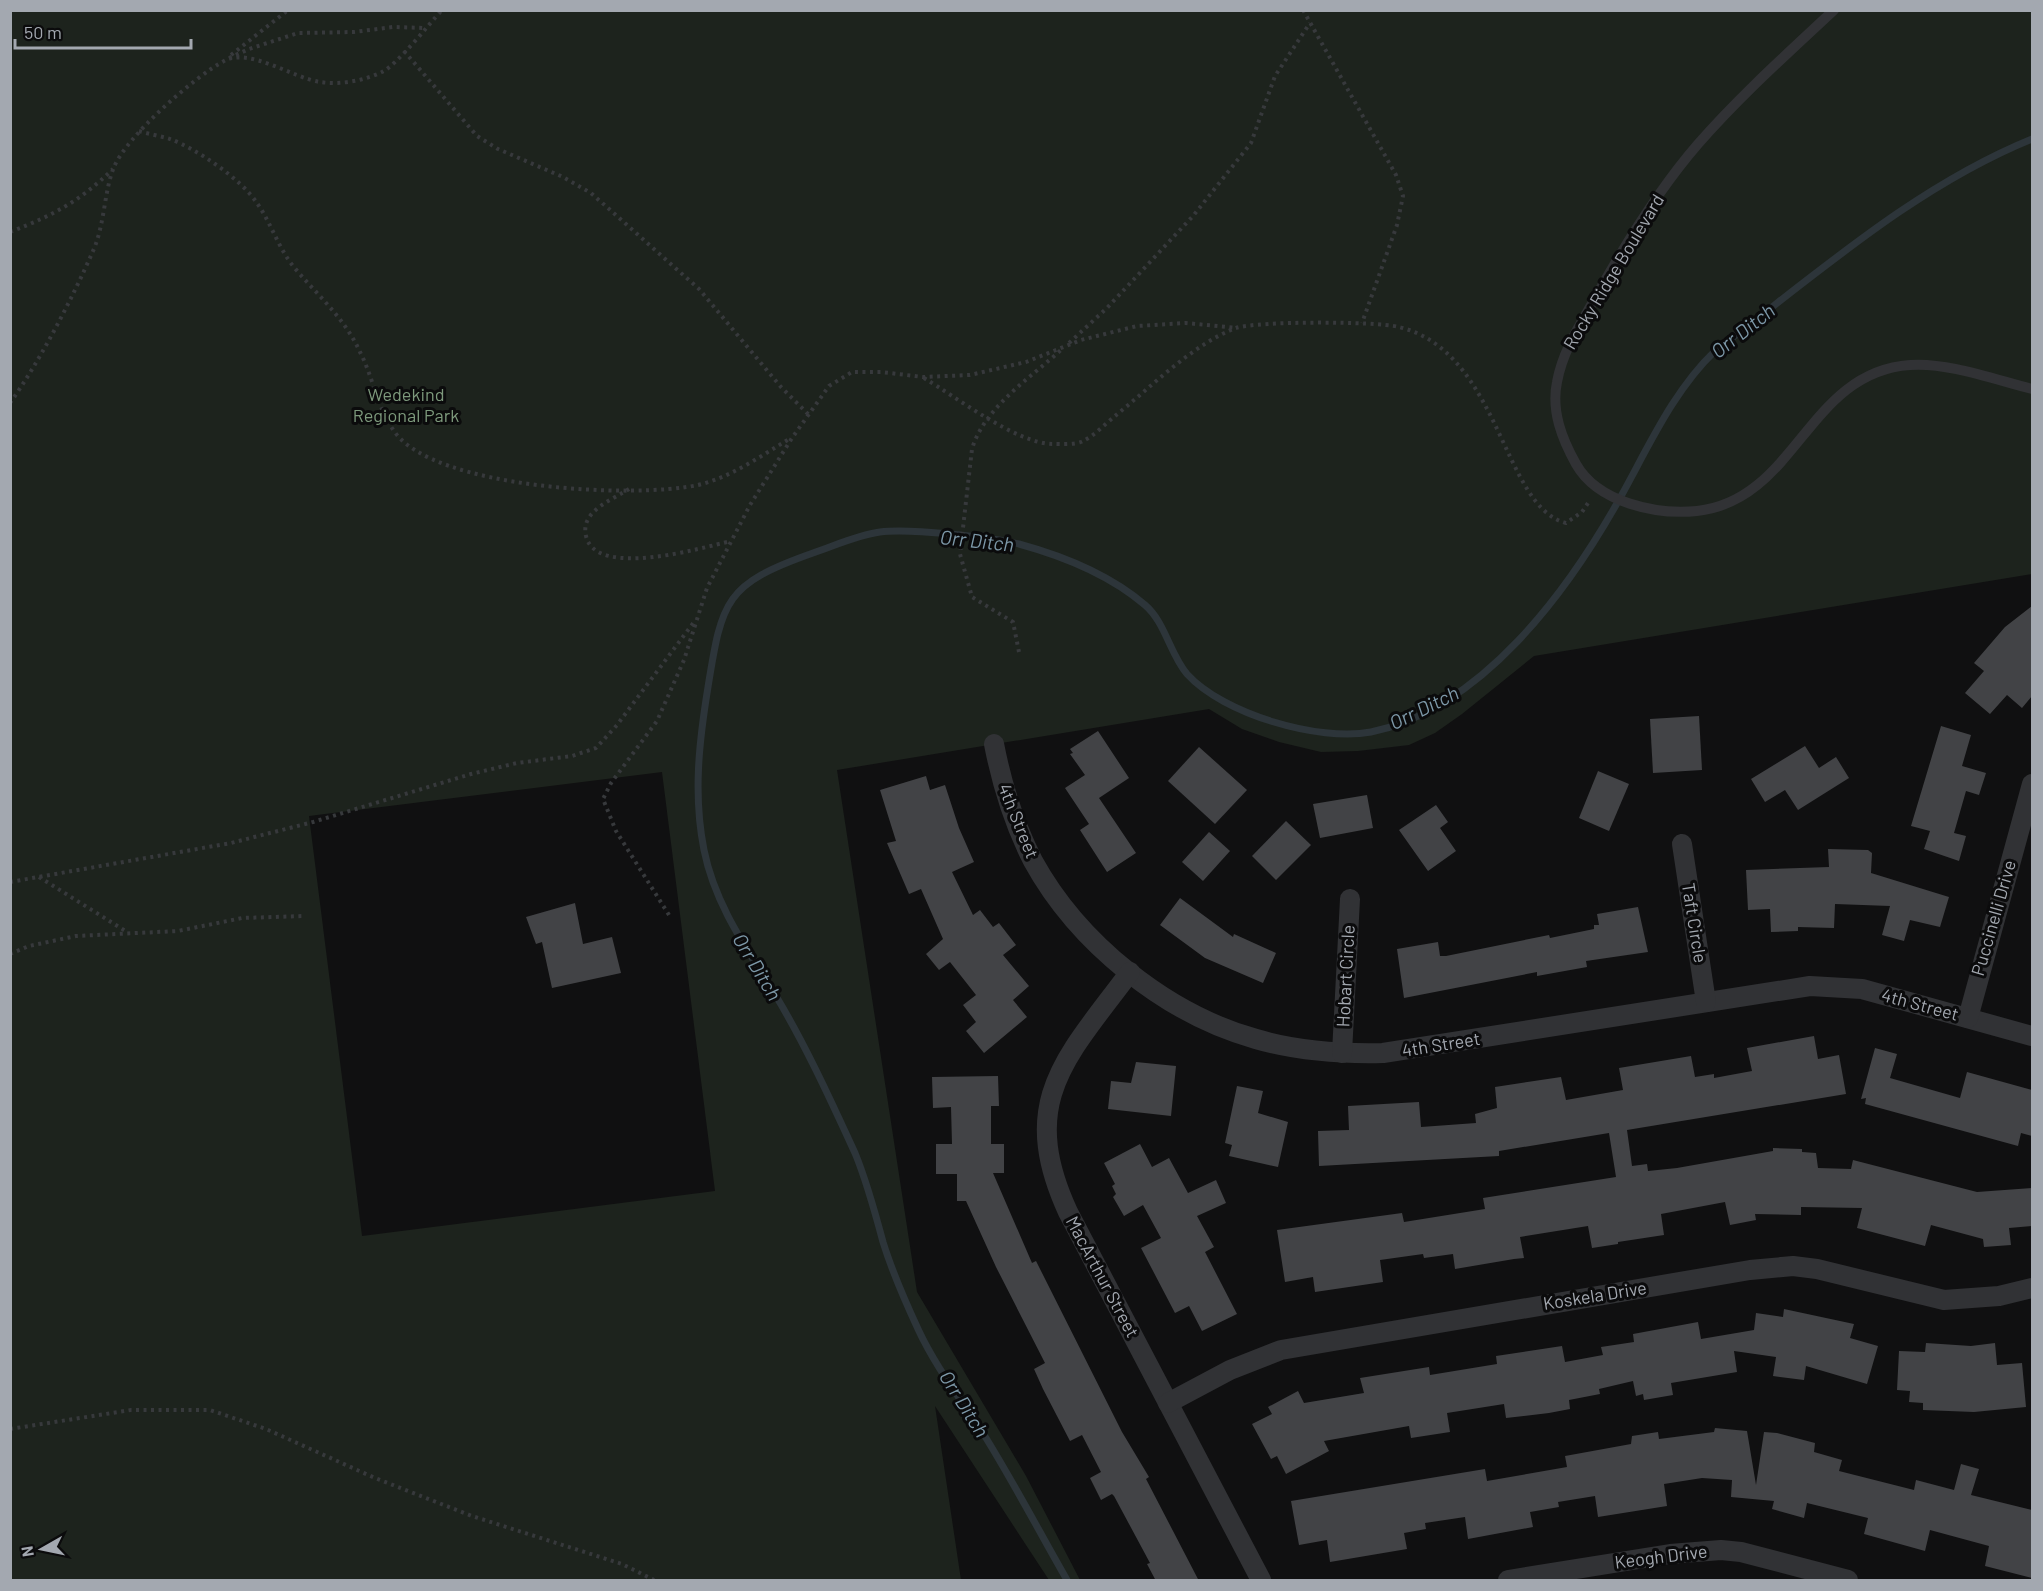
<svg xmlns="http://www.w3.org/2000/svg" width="2043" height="1591" viewBox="0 0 2043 1591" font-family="Barlow,sans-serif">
  <rect width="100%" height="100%" fill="#101011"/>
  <!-- green -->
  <path fill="#1d231d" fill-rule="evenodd" d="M11 11H2032V574L1534 656 1462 714 1435 733 1409 745 1358 751 1321 752 1279 742 1242 729 1209 709 837 770 917 1292 1026 1476 1080 1580H1049L935 1406 961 1580H11ZM662 772 715 1191 362 1236 309 816Z"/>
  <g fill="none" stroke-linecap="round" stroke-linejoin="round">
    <!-- stream -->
    <path stroke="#2d353a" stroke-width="7" d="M1067 1580C1040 1533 1015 1485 986 1438 963 1402 936 1368 918 1329 905 1301 892 1271 883 1242 875 1212 867 1182 855 1153 831 1101 806 1046 776 996 747 949 715 905 704 850 693 795 699 742 708 687 722 600 725 584 813 553 834 546 857 535 880 532 908 528 991 537 1019 544 1063 556 1110 575 1145 605 1165 622 1170 654 1187 674 1223 714 1319 742 1371 732 1482 709 1568 591 1620 498 1648 448 1673 391 1715 351 1816 275 1914 187 2032 139"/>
  </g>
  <!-- building -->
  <g fill="#424346">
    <path d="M2032 606V696L2022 708 2007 695 1990 714 1965 693 1984 671 1974 663 2005 627Z"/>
    <path d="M1699 716 1702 770 1653 773 1650 719Z"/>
    <path d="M1941 726 1971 735 1962 766 1986 773 1979 795 1966 791 1954 833 1966 836 1959 861 1924 849 1930 831 1911 826Z"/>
    <path d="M1098 731 1129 778 1099 798 1136 853 1107 872 1080 830 1089 824 1065 788 1085 775 1070 754 1073 753 1070 749Z"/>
    <path d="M1805 746 1819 768 1836 757 1849 778 1798 810 1785 790 1765 802 1751 779Z"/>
    <path d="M1199 747 1247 790 1215 824 1168 781Z"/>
    <path d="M1598 771 1629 784 1609 831 1579 818Z"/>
    <path d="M926 776 930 790 945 785 959 828 974 862 952 872 973 915 980 910 993 927 999 923 1016 945 1003 955 1029 986 1013 1000 1027 1017 984 1053 966 1031 976 1022 963 1005 976 995 950 962 939 970 926 954 943 939 921 889 909 894 887 843 896 841 880 790Z"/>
    <path d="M1367 795 1373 828 1320 838 1313 804Z"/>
    <path d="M1436 805 1448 822 1440 828 1456 851 1428 871 1399 830Z"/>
    <path d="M1286 821 1311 845 1276 880 1252 856Z"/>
    <path d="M1209 832 1230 851 1203 881 1182 862Z"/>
    <path d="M1828 849 1868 850 1872 853 1871 873 1949 897 1940 927 1910 920 1904 941 1882 935 1890 906 1835 904 1834 928 1798 927V931L1771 932 1770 909 1748 910 1746 870 1829 867Z"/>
    <path d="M1180 898 1233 937 1234 934 1276 953 1263 983 1205 958 1160 925Z"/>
    <path d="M575 903 583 944 612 937 621 973 552 988 542 942 536 944 526 917Z"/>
    <path d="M1638 907 1648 952 1586 961 1587 967 1537 976V972L1404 998 1397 949 1438 942 1440 956H1446L1549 935 1550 938 1594 929V925H1599L1597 914Z"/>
    <path d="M1814 1036 1818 1059 1839 1055 1846 1094 1627 1130 1632 1166 1647 1164 1648 1171 1677 1168 1773 1151V1148L1802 1149V1152L1816 1153 1818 1168 1851 1169 1853 1160 1977 1192 2032 1188V1226L2009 1228 2011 1245 1984 1247 1983 1239 1931 1225 1925 1246 1857 1228 1862 1208 1801 1207V1215L1755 1214 1756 1220 1730 1225 1725 1202 1661 1214 1664 1235 1618 1242V1244L1592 1248 1588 1226 1520 1237 1524 1258 1514 1259 1455 1269 1453 1254 1424 1258 1423 1254 1380 1260 1383 1282 1315 1292 1313 1277 1285 1282 1277 1230 1402 1213 1404 1222 1485 1209 1483 1198 1616 1177 1609 1133 1499 1151V1156L1319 1166 1318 1131 1349 1130 1348 1106 1419 1102 1421 1127 1476 1123 1475 1114 1497 1108 1495 1087 1561 1077 1566 1100 1623 1090 1619 1068 1691 1056 1695 1077 1714 1074V1078L1752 1071 1747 1048Z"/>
    <path d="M1875 1048 1897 1054 1890 1078 1960 1098 1967 1072 2032 1090V1136L2021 1133 2018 1146 1865 1104 1866 1098 1861 1099Z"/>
    <path d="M1136 1062 1176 1066 1171 1116 1108 1109 1111 1081 1131 1083Z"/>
    <path d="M998 1076 999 1106H991V1144H1004V1173H993L1032 1263 1036 1261 1122 1432 1149 1477 1146 1479 1199 1581H1156L1147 1564 1150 1563 1114 1496 1112 1494 1101 1500 1090 1478 1101 1472 1082 1435 1070 1441 1043 1389 1034 1369 1045 1363 996 1267 966 1201H957V1174H936V1144H952L951 1107 933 1108 932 1077Z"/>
    <path d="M1237 1086 1263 1091 1258 1113 1288 1122 1278 1167 1229 1156 1232 1145 1225 1143Z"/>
    <path d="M1140 1144 1152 1167 1169 1158 1188 1193 1216 1180 1226 1203 1197 1216 1214 1247 1205 1252 1237 1314 1202 1331 1189 1306 1175 1313 1141 1248 1161 1238 1143 1205 1124 1216 1113 1197 1116 1194 1112 1186 1115 1184 1104 1163Z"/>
    <path d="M1784 1309 1854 1324 1850 1338 1878 1346 1867 1384 1806 1366 1804 1380 1773 1376 1776 1357 1734 1351 1737 1372 1671 1383 1673 1395 1644 1400 1643 1394 1636 1396 1633 1381 1599 1389 1600 1394 1569 1400 1570 1409 1549 1413 1506 1418 1504 1404 1447 1413 1450 1432 1411 1438 1409 1426 1324 1441 1329 1451 1286 1474 1277 1456 1271 1459 1252 1424 1272 1414 1268 1407 1298 1391 1304 1403 1364 1393 1360 1378 1429 1367 1430 1375 1497 1364 1496 1356 1562 1346 1565 1362 1603 1355 1601 1347 1634 1342 1633 1334 1698 1322 1701 1339 1754 1330 1756 1313 1783 1317Z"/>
    <path d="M1926 1343 1971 1346 1995 1343 1997 1365 2022 1363 2026 1407 1974 1412 1923 1410V1403L1909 1402 1910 1391 1897 1390 1899 1351 1925 1352Z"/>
    <path d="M1715 1428 1747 1431 1756 1485 1764 1432 1777 1433 1815 1443 1814 1452 1842 1460 1839 1471 1914 1490 1916 1480 1954 1490 1961 1464 1979 1469 1971 1495 2032 1510V1578L1985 1566 1989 1546 1930 1530 1925 1551 1864 1534 1868 1518 1807 1503 1804 1518 1772 1509 1774 1501 1731 1497 1732 1480 1702 1478 1664 1484 1667 1506 1598 1517 1595 1496 1558 1502 1559 1507 1530 1512 1533 1527 1468 1539 1465 1517 1425 1523 1426 1529 1404 1533 1407 1549 1330 1562 1327 1540 1299 1545 1291 1501 1485 1469 1487 1481 1567 1467 1565 1456 1631 1444 1632 1436 1658 1432 1659 1439 1714 1432Z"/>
  </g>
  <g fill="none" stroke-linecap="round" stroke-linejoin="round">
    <!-- path -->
    <g stroke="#37393c" stroke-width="4" stroke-dasharray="3 4.5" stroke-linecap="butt">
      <path d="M1303 10 1396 175 1403 196 1397 225 1362 323"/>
      <path d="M404 51 477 136 498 149 563 177 591 193 699 289 781 387 809 415"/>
      <path d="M231 55 288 10"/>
      <path d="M229 58 249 49 298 33 354 32 393 27 426 28"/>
      <path d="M139 131C149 134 160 136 170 139 197 149 241 179 257 203 271 223 278 247 293 266 317 295 344 317 360 352 373 377 377 407 394 431 433 489 635 499 698 485 732 477 762 455 791 438"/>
      <path d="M10 232C54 215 80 201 113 169"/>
      <path d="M1069 343 1107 308 1193 216 1251 143 1275 76 1310 23"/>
      <path d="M924 378C956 397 1016 443 1052 444 1060 444 1076 445 1083 441 1094 436 1105 424 1115 416 1151 387 1193 344 1236 328 1257 321 1375 321 1399 327 1501 352 1502 507 1566 523L1582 512 1590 500"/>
      <path d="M10 403C40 361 72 299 93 251 105 224 104 191 114 167 127 136 194 77 224 61 249 47 293 78 320 82 340 85 363 81 382 72 397 65 429 24 442 10"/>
      <path d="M629 489C612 500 580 511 586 536 596 579 701 548 731 541"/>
      <path d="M1019 652 1013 622 972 597 960 554 972 449C984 408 1030 378 1061 350"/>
      <path d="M39 877 127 932"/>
      <path d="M10 882 231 843 313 822 471 774 517 763 572 756 596 748 617 725 694 622"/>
      <path d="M669 915 616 831 603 799 611 783 657 721 684 660 707 588 750 505 792 438 829 386 852 372H881L923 377 970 375 1026 362 1081 340 1137 326 1186 323 1237 328"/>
      <path d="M10 954 29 946 76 936 178 931 242 918 303 916"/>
      <path d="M10 1429 131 1410H210L266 1429 375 1478 472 1516 622 1564 654 1580"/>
    </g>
    <!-- service -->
    <path stroke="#313235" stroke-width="10" d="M1834 10C1787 54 1740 96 1698 144 1659 189 1627 241 1598 293 1582 322 1563 349 1557 382 1551 411 1562 439 1576 464 1598 503 1657 515 1697 511 1797 500 1807 372 1910 365 1947 362 1996 380 2032 389"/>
    <!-- minor -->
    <g stroke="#313235" stroke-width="20">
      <path d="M994 744C1002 785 1014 824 1033 861 1078 943 1166 1014 1256 1039 1297 1051 1340 1054 1383 1053L1810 986 1862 989 2032 1036"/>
      <path d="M1682 844 1706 1002"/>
      <path d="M1130 972C1066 1058 1017 1101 1068 1212L1261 1580"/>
      <path d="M1968 1018 2032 784"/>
      <path d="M1342 1053 1350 899"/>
      <path d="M1168 1403 1230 1370 1281 1350 1750 1270 1793 1266 1817 1269 1944 1300 1999 1296 2032 1288"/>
      <path d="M1508 1580 1670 1554 1721 1550 1741 1552 1848 1580"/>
    </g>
  </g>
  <g text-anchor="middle" stroke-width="6" stroke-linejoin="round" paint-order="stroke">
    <!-- street labels -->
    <g font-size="18" fill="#a3a8b0" stroke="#0b0b0c">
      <text transform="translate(1614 272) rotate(-59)" y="6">Rocky Ridge Boulevard</text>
      <text transform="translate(1018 821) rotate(68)" y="6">4th Street</text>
      <text transform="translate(1994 918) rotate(-74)" y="6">Puccinelli Drive</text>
      <text transform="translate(1694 923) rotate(81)" y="6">Taft Circle</text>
      <text transform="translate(1346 976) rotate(-87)" y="6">Hobart Circle</text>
      <text transform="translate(1920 1005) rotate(15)" y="6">4th Street</text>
      <text transform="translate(1441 1045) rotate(-9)" y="6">4th Street</text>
      <text transform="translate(1102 1277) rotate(62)" y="6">MacArthur Street</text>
      <text transform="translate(1595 1296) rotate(-9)" y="6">Koskela Drive</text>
      <text transform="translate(1661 1557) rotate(-7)" y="6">Keogh Drive</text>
    </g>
    <!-- park labels -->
    <g font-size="18" fill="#7d997c" stroke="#0b0b0c">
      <text x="406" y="401">Wedekind<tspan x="406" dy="21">Regional Park</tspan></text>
    </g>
    <!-- water labels -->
    <g font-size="20" font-style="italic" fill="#7d98a8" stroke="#0b0b0c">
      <text transform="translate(1743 331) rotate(-38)" y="7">Orr Ditch</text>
      <text transform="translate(977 541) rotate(6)" y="7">Orr Ditch</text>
      <text transform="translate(1424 708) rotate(-26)" y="7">Orr Ditch</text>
      <text transform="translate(757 967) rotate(59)" y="7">Orr Ditch</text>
      <text transform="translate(964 1404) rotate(58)" y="7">Orr Ditch</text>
    </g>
  </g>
  <!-- border -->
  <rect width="2043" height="1591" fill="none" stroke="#a3a8b0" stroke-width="24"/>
  <!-- north arrow -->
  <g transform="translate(42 1549) rotate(261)" stroke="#0b0b0c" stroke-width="4.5" paint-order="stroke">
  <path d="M0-4.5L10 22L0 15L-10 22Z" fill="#a3a8b0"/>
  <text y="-9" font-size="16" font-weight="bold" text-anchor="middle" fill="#a3a8b0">N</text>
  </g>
  <!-- scale -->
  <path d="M15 39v9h176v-9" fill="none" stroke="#a3a8b0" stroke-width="3"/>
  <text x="24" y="39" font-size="18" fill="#a3a8b0" stroke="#0b0b0c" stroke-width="4.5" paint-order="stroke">50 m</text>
</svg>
